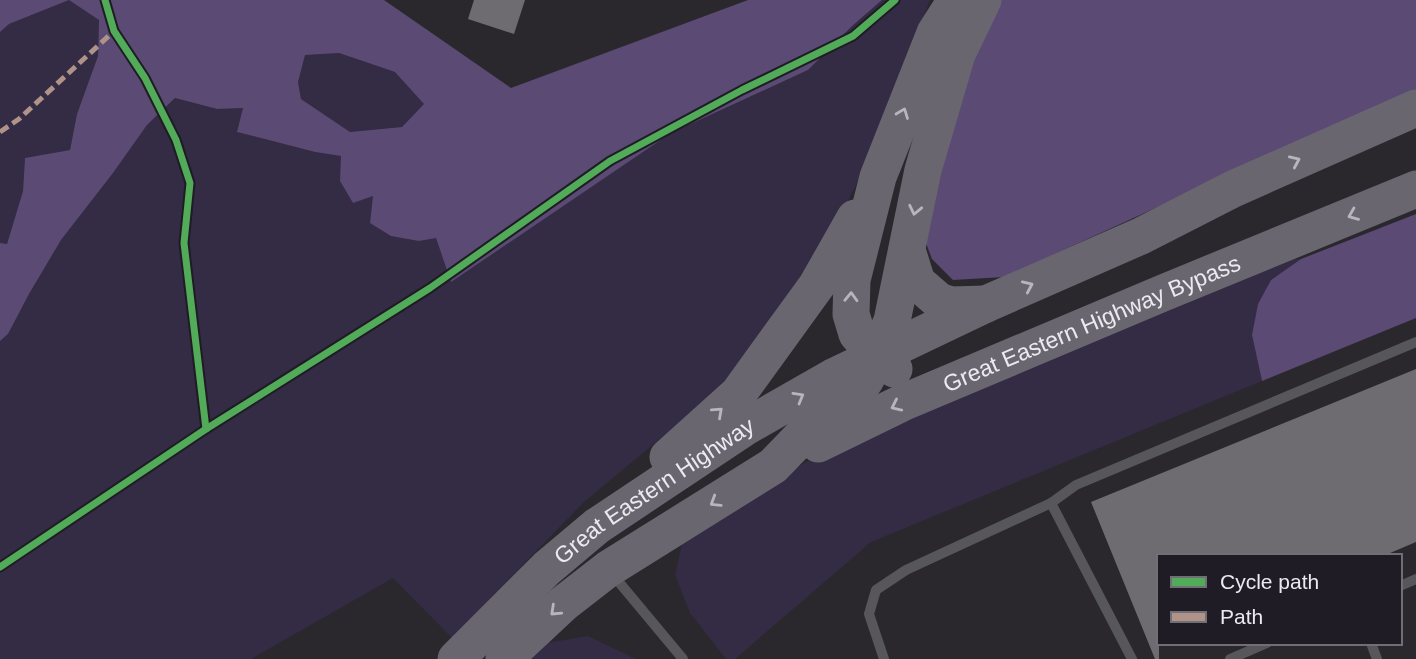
<svg xmlns="http://www.w3.org/2000/svg" width="1416" height="659" viewBox="0 0 1416 659" font-family="Arial,sans-serif">
  <rect width="100%" height="100%" fill="#2a282d"/>
  <!-- green -->
  <g fill="#342b44">
    <path d="M69 0 99 19 98 56 77 114 70 150 25 158 23 191 7 244 0 243V32L9 24Z"/>
    <path d="M882 0H930L892 100 856 185 803 287 733 378 584 502 452 638 393 578 251 659H0V341L8 334 29 294 61 240 113 173 147 125 175 98 216 109 243 108 238 132 315 152 342 156 340 181 353 202 374 195 419 241 436 238 451 281 671 133 808 70 851 27Z"/>
    <path d="M339 53 395 72 427 102 402 127 350 132 301 99 298 82 304 55Z"/>
    <path d="M1278 259H1301L1271 280 1252 335 1262 381 871 542 735 659H726L690 613 675 575 682 544 698 526 840 442Z"/>
    <path d="M588 636 636 659H525L540 644Z"/>
  </g>
  <!-- forest -->
  <g fill="#5a4a74" fill-rule="evenodd">
    <path d="M0 0H384L511 88 748 0H882L851 27 808 70 671 133 451 282 436 238 419 241 391 236 370 223 373 196 353 203 340 181 341 156 315 152 237 132 243 108 217 109 175 98 147 125 113 173 61 240 29 294 8 334 0 341V243L7 244 23 191 25 158 70 150 77 114 98 56 99 20 69 0 9 24 0 32ZM339 53 395 72 424 104 402 127 350 132 301 99 298 82 305 55Z"/>
    <path d="M1001 0H1416V93L1195 190 1004 277 953 280 932 259 921 230 962 80Z"/>
    <path d="M1416 214V318L1262 381 1252 335 1258 304 1271 280 1301 259Z"/>
  </g>
  <!-- building -->
  <g fill="#6e6c71">
    <path d="M474 0H525L514 34 468 19Z"/>
    <path d="M1416 369V542L1383 556H1159V659H1155L1091 502Z"/>
  </g>
  <g fill="none" stroke-linecap="round" stroke-linejoin="round">
    <!-- lane -->
    <g stroke="#57565a" stroke-width="10">
      <path d="M1051 503 1076 485 1416 342"/>
      <path d="M613 575 683 659"/>
      <path d="M1400 586 1416 579"/>
      <path d="M1371 643 1377 659"/>
      <path d="M884 659 869 614 876 590 906 570 1051 503 1132 659"/>
      <path d="M1230 659 1267 643"/>
    </g>
    <!-- highway -->
    <g stroke="#6a666f" stroke-width="37">
      <path d="M907 250 917 282 939 301 951 305 986 304"/>
      <path d="M894 369 878 356 857 334 851 314 852 280 878 177 935 33 956 0"/>
      <path id="s1" d="M818 444 902 403 1163 293 1416 189"/>
      <path d="M668 457 738 394 817 285 855 218"/>
      <path id="s2" d="M456 659 547 568 597 526 744 428 833 377 986 304 1141 236 1233 189 1416 108"/>
      <path d="M504 659 563 604 608 569 773 466 805 433 837 411 854 396 866 379 892 321 923 170 957 54 983 0"/>
    </g>
    <!-- quiet -->
    <path stroke="#af9288" stroke-width="5" stroke-dasharray="10 5" stroke-linecap="butt" d="M0 132 19 119 114 31"/>
    <!-- cycleway casing -->
    <g stroke="#1f1c25" stroke-width="11">
      <g id="cycleway">
        <path d="M105 0 114 31 145 78 176 140 190 183 184 243 206 429"/>
        <path d="M0 567 206 429 430 288 610 161 742 90 853 36 895 0"/>
      </g>
    </g>
    <!-- cycleway -->
    <use href="#cycleway" stroke="#51ab58" stroke-width="7"/>
  </g>
  <!-- one-way arrows -->
  <defs><path id="oneway-chevron" d="M-2-3.5L2.5 0L-2 3.5" fill="none" stroke-width="1.6" stroke-linecap="round" stroke-linejoin="round" transform="scale(1.75)"/></defs>
  <g stroke="#b8b5bc">
    <use href="#oneway-chevron" transform="translate(903 113) rotate(-69)"/>
    <use href="#oneway-chevron" transform="translate(1295 161) rotate(-24)"/>
    <use href="#oneway-chevron" transform="translate(915 210) rotate(102)"/>
    <use href="#oneway-chevron" transform="translate(1353 215) rotate(158)"/>
    <use href="#oneway-chevron" transform="translate(1028 286) rotate(-24)"/>
    <use href="#oneway-chevron" transform="translate(851 297) rotate(-88)"/>
    <use href="#oneway-chevron" transform="translate(799 397) rotate(-30)"/>
    <use href="#oneway-chevron" transform="translate(896 406) rotate(155)"/>
    <use href="#oneway-chevron" transform="translate(718 412) rotate(-42)"/>
    <use href="#oneway-chevron" transform="translate(715 502) rotate(148)"/>
    <use href="#oneway-chevron" transform="translate(555 611) rotate(137)"/>
  </g>
  <g text-anchor="middle" stroke-width="7" stroke-linejoin="round" paint-order="stroke">
    <!-- street labels -->
    <g font-size="23" fill="#eceaf0" stroke="#1f1c25">
      <text dy="8" stroke="none"><textPath href="#s1" startOffset="299">Great Eastern Highway Bypass</textPath></text>
      <text dy="8" stroke="none"><textPath href="#s2" startOffset="261">Great Eastern Highway</textPath></text>
    </g>
  </g>
  <!-- legend -->
  <rect x="1157" y="554" width="245" height="91" fill="#1f1c25" stroke="#716e76" stroke-width="2"/>
  <rect x="1171" y="577" width="35" height="10" fill="#51ab58" stroke="#716e76" stroke-width="2"/>
  <text x="1220" y="589" font-size="21" fill="#eceaf0">Cycle path</text>
  <rect x="1171" y="612" width="35" height="10" fill="#af9288" stroke="#716e76" stroke-width="2"/>
  <text x="1220" y="624" font-size="21" fill="#eceaf0">Path</text>
</svg>
